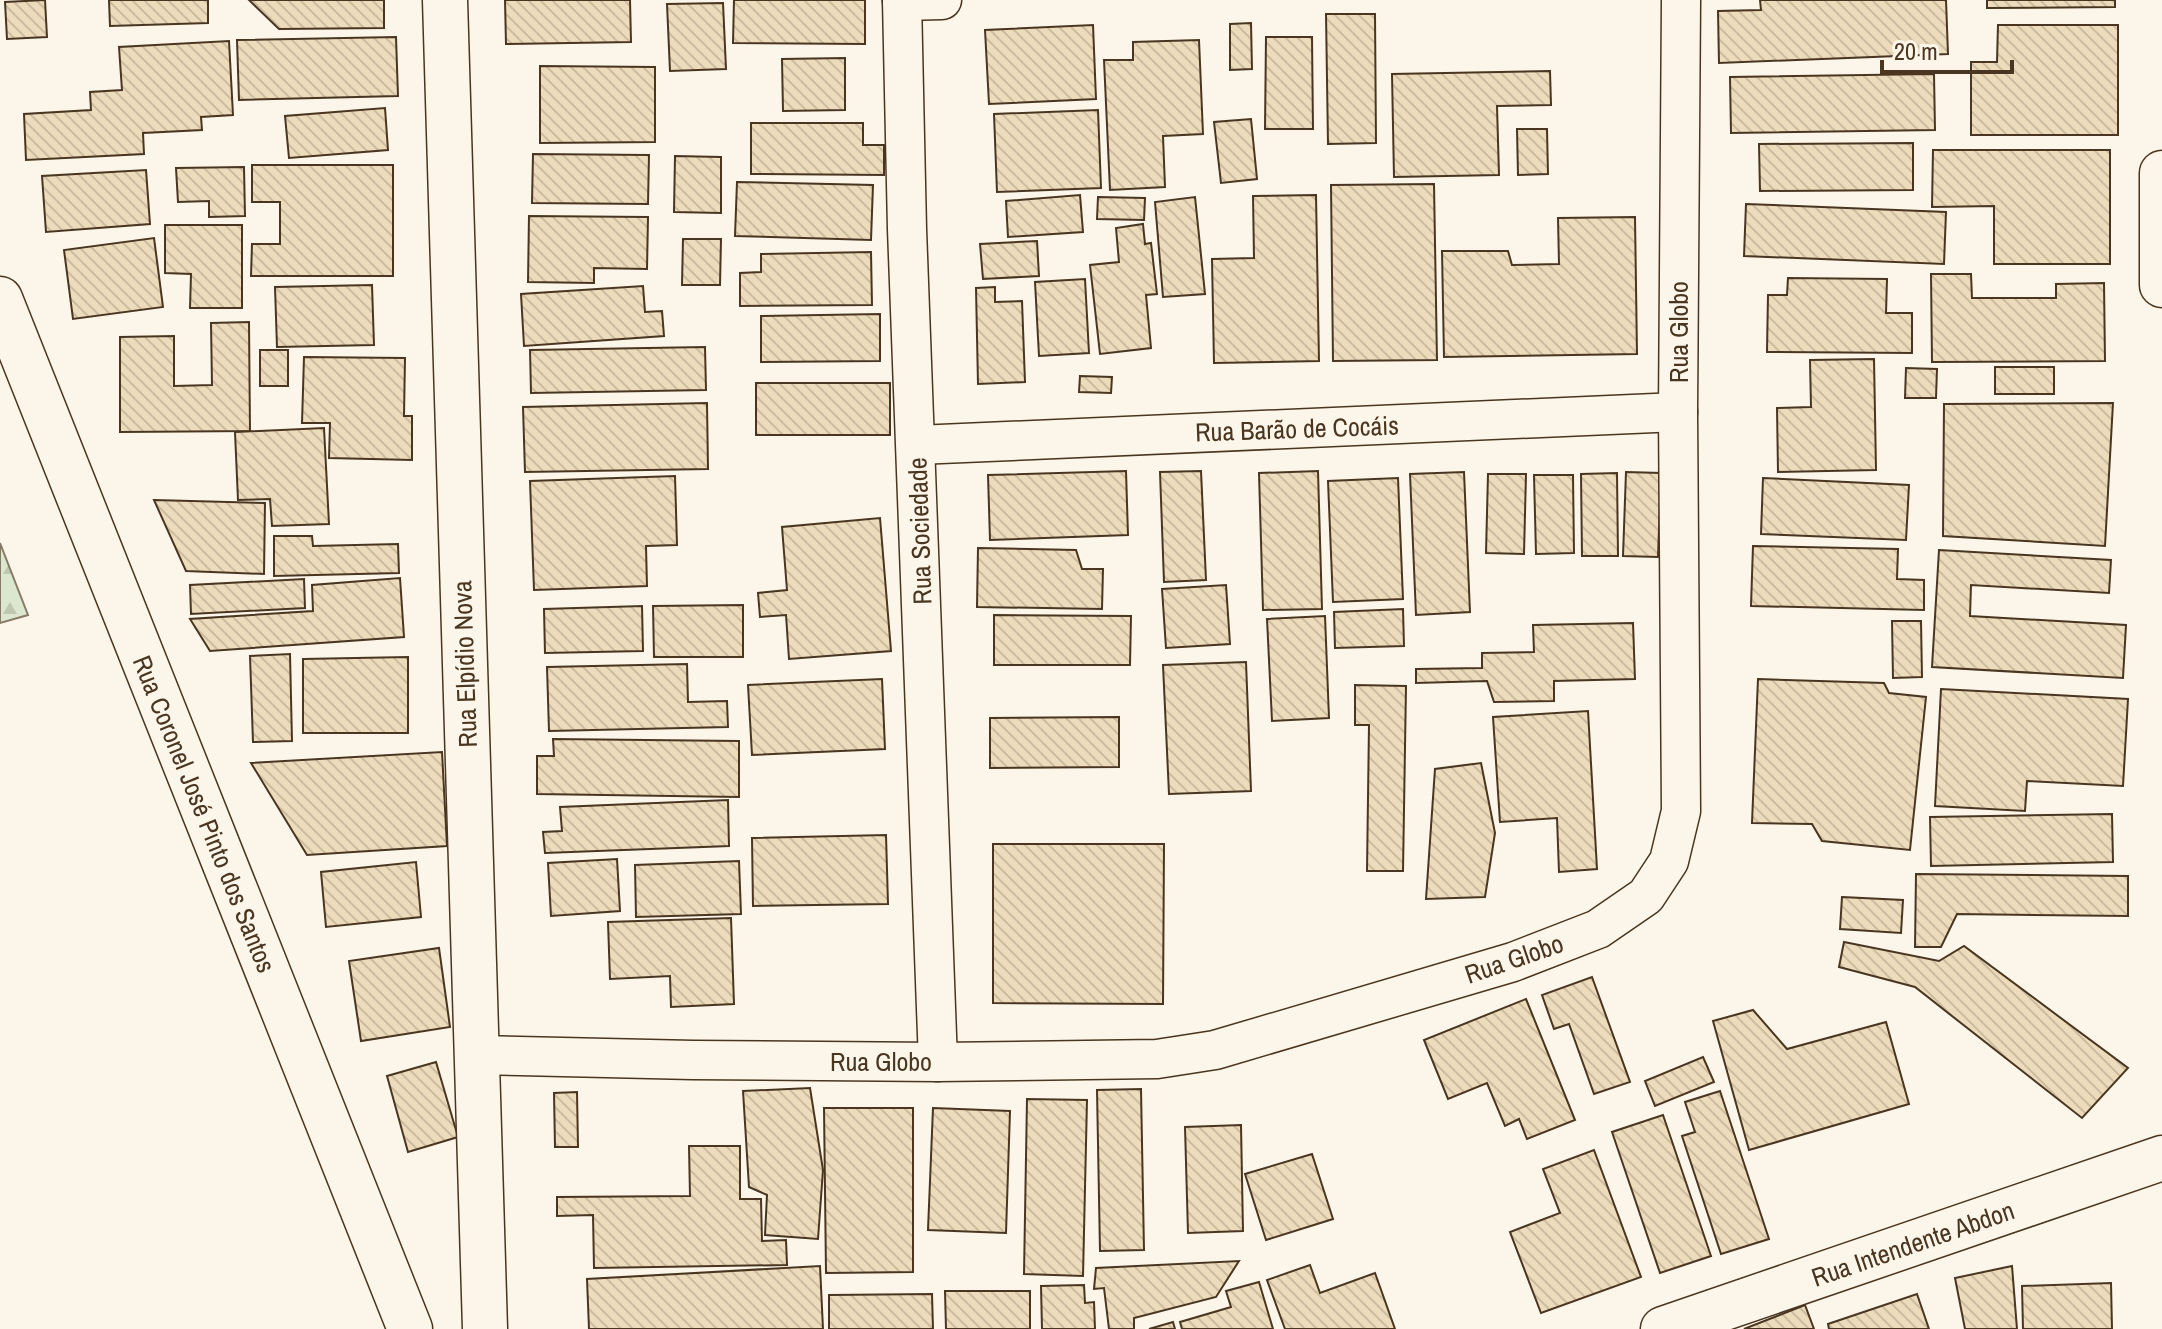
<svg xmlns="http://www.w3.org/2000/svg" width="2162" height="1329" viewBox="0 0 2162 1329" font-family="'Archivo Narrow',sans-serif">
  <defs>
    <pattern id="forest-firs" width="22" height="20" patternUnits="userSpaceOnUse" patternTransform="scale(2)"><rect width="22" height="20" fill="#dce7d0"/><path d="M5 1l3.5 6h-7zM16 11l3.5 6h-7z" fill="#bec7b2"/></pattern>
    <pattern id="building-back-hatch" width="6" height="6" patternUnits="userSpaceOnUse" patternTransform="scale(2)"><rect width="6" height="6" fill="#ecdcbc"/><path d="M-1 5l2 2M0 0l6 6M5-1l2 2" fill="none" stroke="#ccbda1"/></pattern>
  </defs>
  <rect width="100%" height="100%" fill="#fbf6e9"/>
  <!-- forest -->
  <path fill="url(#forest-firs)" stroke="#887966" stroke-width="2" d="M0 543 28 615 0 623Z"/>
  <!-- building -->
  <g fill="url(#building-back-hatch)" stroke="#4a3520" stroke-width="2">
    <path d="M45 0 47 37 7 39 5 2Z"/>
    <path d="M109 0H208V23L110 26Z"/>
    <path d="M249 0H384V28L279 29Z"/>
    <path d="M505 0H630L631 42 506 44Z"/>
    <path d="M734 0H865V44L733 43Z"/>
    <path d="M1760 0H1946L1948 54 1719 63 1718 11 1761 10Z"/>
    <path d="M1987 0H2115V7L1987 8Z"/>
    <path d="M723 3 726 69 670 71 667 4Z"/>
    <path d="M1326 14H1375L1376 143 1328 144Z"/>
    <path d="M1251 23 1252 69 1230 70V24Z"/>
    <path d="M1093 25 1096 99 989 104 985 30Z"/>
    <path d="M1998 25H2118V135H1971V62H1997Z"/>
    <path d="M396 37 398 96 239 100 237 40Z"/>
    <path d="M1266 37H1312L1313 129H1265Z"/>
    <path d="M1199 40 1203 134 1163 136 1165 187 1110 190 1104 60H1133V42Z"/>
    <path d="M229 41 233 115 201 117 202 130 143 133 144 154 26 160 24 114 91 110 90 92 122 90 119 47Z"/>
    <path d="M845 58V110L783 111 782 59Z"/>
    <path d="M540 66 655 67V142L540 143Z"/>
    <path d="M1550 71 1551 105 1497 106 1499 175 1394 177 1392 74Z"/>
    <path d="M1934 74 1935 130 1731 133 1730 77Z"/>
    <path d="M385 108 388 150 289 158 285 116Z"/>
    <path d="M1098 110 1101 188 997 192 994 114Z"/>
    <path d="M1251 119 1257 179 1221 183 1214 122Z"/>
    <path d="M751 123H863V145H884V175L751 174Z"/>
    <path d="M1517 129H1547L1548 174 1518 175Z"/>
    <path d="M1913 143V190L1760 191 1759 144Z"/>
    <path d="M1933 150H2110V264H1994V206L1932 207Z"/>
    <path d="M533 154 649 155 648 204 532 203Z"/>
    <path d="M675 156 721 157V213L674 212Z"/>
    <path d="M252 165H393V276H251L252 244H280V202H252Z"/>
    <path d="M244 167 245 216 209 217V201L178 202 176 168Z"/>
    <path d="M146 170 150 224 46 232 42 176Z"/>
    <path d="M737 182 873 185 871 240 735 236Z"/>
    <path d="M1434 184 1437 360 1333 361 1331 185Z"/>
    <path d="M1080 195 1083 232 1008 237 1006 201Z"/>
    <path d="M1316 195 1319 361 1214 363 1212 259 1254 258 1253 196Z"/>
    <path d="M1098 197 1145 198 1144 220 1097 219Z"/>
    <path d="M1195 197 1205 294 1163 297 1155 202Z"/>
    <path d="M1746 204 1946 212 1944 264 1744 256Z"/>
    <path d="M529 216 648 217 647 269 594 268V283L528 282Z"/>
    <path d="M1635 217 1637 354 1444 357 1442 251H1508L1512 265 1559 264 1558 218Z"/>
    <path d="M1143 224 1145 244 1151 243 1157 294 1146 295 1151 348 1100 354 1090 265 1119 262 1116 228Z"/>
    <path d="M165 225H242V308H190L191 274 165 273Z"/>
    <path d="M154 238 163 307 73 319 64 250Z"/>
    <path d="M683 239H721L720 285H682Z"/>
    <path d="M1037 241 1039 276 983 279 980 244Z"/>
    <path d="M871 252 872 305 740 306V273L761 272V254Z"/>
    <path d="M1931 274H1971L1972 298H2056V284L2104 283 2105 361 1932 362Z"/>
    <path d="M1788 278 1887 279 1886 313H1912V353L1767 352 1768 295H1787Z"/>
    <path d="M1085 279 1089 353 1039 356 1035 282Z"/>
    <path d="M372 285 374 345 277 347 275 287Z"/>
    <path d="M643 286 645 312 662 311 664 336 524 346 521 294Z"/>
    <path d="M995 287V302L1022 301 1025 382 978 384 976 288Z"/>
    <path d="M880 314V361L761 362V316Z"/>
    <path d="M249 322 250 431 120 432V337L174 336V386L212 385 211 323Z"/>
    <path d="M705 347 706 390 531 393 530 350Z"/>
    <rect x="260" y="350" width="28" height="36"/>
    <path d="M304 357 405 358 404 416H412V460L329 458 330 423H302Z"/>
    <path d="M1874 359 1876 470 1778 472 1777 408 1811 407 1810 360Z"/>
    <rect x="1995" y="367" width="59" height="27"/>
    <path d="M1906 368 1937 369 1936 398H1905Z"/>
    <path d="M1080 376 1112 377 1111 393 1079 392Z"/>
    <rect x="756" y="383" width="134" height="52"/>
    <path d="M707 403 708 469 525 472 523 407Z"/>
    <path d="M2113 403 2105 546 1943 536 1944 404Z"/>
    <path d="M324 428 329 524 272 526 270 499 238 500 235 432Z"/>
    <path d="M1126 471 1128 535 990 540 988 475Z"/>
    <path d="M1201 471 1206 580 1164 582 1160 472Z"/>
    <path d="M1318 471 1322 609 1263 610 1259 473Z"/>
    <path d="M1464 472 1470 612 1416 615 1410 474Z"/>
    <path d="M1626 472 1661 473 1658 557 1623 556Z"/>
    <path d="M1617 473 1618 556H1582L1581 474Z"/>
    <path d="M1488 474H1526L1524 554 1486 553Z"/>
    <path d="M1534 475H1573L1574 553 1536 554Z"/>
    <path d="M675 476 677 545 646 546 647 586 534 590 530 481Z"/>
    <path d="M1398 478 1403 599 1333 602 1328 481Z"/>
    <path d="M1763 478 1909 485 1906 540 1761 534Z"/>
    <path d="M154 500 265 503 264 574 186 571Z"/>
    <path d="M880 518 891 651 789 659 786 615 760 617 758 593 787 590 782 527Z"/>
    <path d="M274 536H312L313 546 398 544 399 573 274 576Z"/>
    <path d="M1753 546 1898 549 1897 579 1924 580V610L1751 606Z"/>
    <path d="M978 548 1076 550 1082 569H1103L1102 609 977 607Z"/>
    <path d="M1939 550 2111 560 2109 593 1971 585 1970 616 2126 625 2123 678 1932 667Z"/>
    <path d="M400 578 404 637 210 651 190 619 313 611 312 585Z"/>
    <path d="M304 579 305 608 191 614 190 585Z"/>
    <path d="M1226 585 1230 644 1166 648 1162 589Z"/>
    <path d="M743 605V657H654L653 606Z"/>
    <path d="M642 606 643 651 545 653 544 609Z"/>
    <path d="M1403 609 1404 646 1335 648 1334 612Z"/>
    <path d="M994 615 1131 616 1130 665H994Z"/>
    <path d="M1325 616 1329 718 1272 721 1267 619Z"/>
    <path d="M1892 621H1921L1922 677 1893 678Z"/>
    <path d="M1633 623 1635 679 1554 681V701L1494 702 1487 681 1416 683V669L1482 668V653L1534 652 1533 625Z"/>
    <path d="M290 654 292 741 253 742 250 656Z"/>
    <path d="M408 657V733H303V659Z"/>
    <path d="M1246 662 1251 791 1169 794 1163 665Z"/>
    <path d="M687 664 688 702 727 701 728 727 549 731 547 667Z"/>
    <path d="M882 679 885 749 752 755 748 685Z"/>
    <path d="M1758 679 1884 683 1889 693 1926 697 1910 850 1822 841 1812 824 1752 823Z"/>
    <path d="M1355 685 1406 686 1403 871H1367L1369 725H1355Z"/>
    <path d="M1941 689 2128 699 2123 786 2027 781 2025 811 1935 806Z"/>
    <path d="M1588 711 1597 869 1559 872 1557 818 1500 822 1493 717Z"/>
    <path d="M1119 717V767L990 768V718Z"/>
    <path d="M553 739 739 741V797L537 794V756H554Z"/>
    <path d="M442 752 447 846 307 855 251 763Z"/>
    <path d="M1481 763 1495 833 1485 897 1426 899 1435 769Z"/>
    <path d="M728 800 729 846 545 853 543 832 562 831 560 807Z"/>
    <path d="M2112 814 2113 862 1931 866 1930 817Z"/>
    <path d="M886 835 888 904 753 906 752 838Z"/>
    <path d="M993 844H1164L1163 1004 993 1003Z"/>
    <path d="M617 859 620 911 551 916 548 863Z"/>
    <path d="M739 861 741 914 636 917 635 865Z"/>
    <path d="M416 862 421 917 326 927 321 872Z"/>
    <path d="M1916 874 2128 876V916L1957 914 1941 947H1915Z"/>
    <path d="M1842 897 1903 900 1901 933 1840 929Z"/>
    <path d="M731 918 734 1004 671 1007 670 976 610 979 608 922Z"/>
    <path d="M1844 942 1939 961 1964 946 2128 1068 2082 1118 1915 987 1839 967Z"/>
    <path d="M439 948 450 1027 361 1041 349 961Z"/>
    <path d="M1592 977 1630 1082 1594 1094 1569 1024 1554 1029 1542 995Z"/>
    <path d="M1526 999 1575 1120 1527 1139 1519 1119 1505 1126 1487 1083 1448 1099 1424 1040Z"/>
    <path d="M1753 1010 1787 1049 1886 1022 1909 1104 1749 1150 1713 1021Z"/>
    <path d="M1703 1057 1714 1082 1655 1106 1645 1081Z"/>
    <path d="M436 1062 458 1137 408 1152 387 1076Z"/>
    <path d="M810 1088 823 1170 818 1239 765 1235 767 1195 749 1187 743 1091Z"/>
    <path d="M1141 1089 1144 1250 1100 1251 1097 1090Z"/>
    <path d="M1720 1091 1769 1239 1721 1254 1682 1136 1695 1132 1685 1102Z"/>
    <path d="M577 1092 578 1147H555L554 1093Z"/>
    <path d="M1027 1099 1087 1100 1083 1276 1024 1274Z"/>
    <path d="M824 1108H913V1272L826 1273Z"/>
    <path d="M933 1108 1010 1111 1006 1233 928 1230Z"/>
    <path d="M1663 1115 1711 1256 1660 1273 1612 1132Z"/>
    <path d="M1241 1125 1243 1231 1188 1233 1185 1127Z"/>
    <path d="M689 1146H740V1199H761L762 1241 786 1240 787 1265 594 1268 593 1215 557 1216V1197L690 1196Z"/>
    <path d="M1594 1150 1641 1277 1541 1313 1510 1232 1560 1213 1543 1169Z"/>
    <path d="M1312 1154 1333 1219 1266 1240 1245 1174Z"/>
    <path d="M1239 1261 1216 1297 1134 1318V1329H1109L1104 1288 1094 1289 1096 1268Z"/>
    <path d="M1310 1265 1320 1293 1375 1273 1395 1329H1285L1267 1280Z"/>
    <path d="M820 1266 823 1329H589L587 1279Z"/>
    <path d="M2012 1266 2017 1329H1965L1955 1278Z"/>
    <path d="M1259 1282 1273 1329H1182L1180 1322 1231 1307 1226 1291Z"/>
    <path d="M2111 1283 2112 1329H2023L2022 1286Z"/>
    <path d="M1084 1285 1085 1303 1094 1302 1095 1329H1042L1041 1286Z"/>
    <path d="M945 1291H1030V1329H946Z"/>
    <path d="M932 1294 933 1329H829V1295Z"/>
    <path d="M1917 1294 1929 1329H1829L1828 1324Z"/>
    <path d="M1805 1305 1814 1329H1744Z"/>
    <path d="M1173 1322 1175 1329H1149Z"/>
  </g>
  <g fill="none" stroke-linecap="round" stroke-linejoin="round">
    <!-- street casing -->
    <g stroke="#4a3520" stroke-width="41">
      <g id="street">
        <path d="M902 0 907 229 938 1062"/>
        <path d="M902 1 942 0"/>
        <path d="M917 445 1678 412"/>
        <path d="M477 1055 693 1060 938 1062 1157 1059 1215 1050 1513 962 1598 929 1646 896 1669 861 1681 811 1678 412 1681 0"/>
      </g>
    </g>
    <!-- secondary casing -->
    <g stroke="#4a3520" stroke-width="47">
      <g id="secondary">
        <path d="M445 0 485 1329"/>
        <path d="M0 299 410 1329"/>
        <path d="M1663 1329 2162 1158"/>
      </g>
    </g>
    <!-- primary casing -->
    <g stroke="#4a3520" stroke-width="47">
      <path id="primary" d="M2162 173V285"/>
    </g>
    <!-- street -->
    <use href="#street" stroke="#fbf6e9" stroke-width="38"/>
    <!-- secondary -->
    <use href="#secondary" stroke="#fbf6e9" stroke-width="44"/>
    <!-- primary -->
    <use href="#primary" stroke="#fbf6e9" stroke-width="44"/>
  </g>
  <g text-anchor="middle" stroke-width="6" stroke-linejoin="round" paint-order="stroke">
    <!-- street labels -->
    <g font-size="26" fill="#4a3520" stroke="#fbf6e9">
      <text transform="translate(1679 332) rotate(-90)" y="9">Rua Globo</text>
      <text transform="translate(1297 429) rotate(-2)" y="9">Rua Barão de Cocáis</text>
      <text transform="translate(920 531) rotate(-92)" y="9">Rua Sociedade</text>
      <text transform="translate(465 664) rotate(-92)" y="9">Rua Elpídio Nova</text>
      <text transform="translate(204 814) rotate(68)" y="9">Rua Coronel José Pinto dos Santos</text>
      <text transform="translate(1514 959) rotate(-19)" y="9">Rua Globo</text>
      <text x="881" y="1071">Rua Globo</text>
      <text transform="translate(1913 1244) rotate(-19)" y="9">Rua Intendente Abdon</text>
    </g>
  </g>
  <!-- scale -->
  <path d="M1882 60v12h130v-12" fill="none" stroke="#4a3520" stroke-width="4"/>
  <text x="1894" y="60" font-size="24" fill="#4a3520" stroke="#fbf6e9" stroke-width="6" paint-order="stroke">20 m</text>
</svg>
